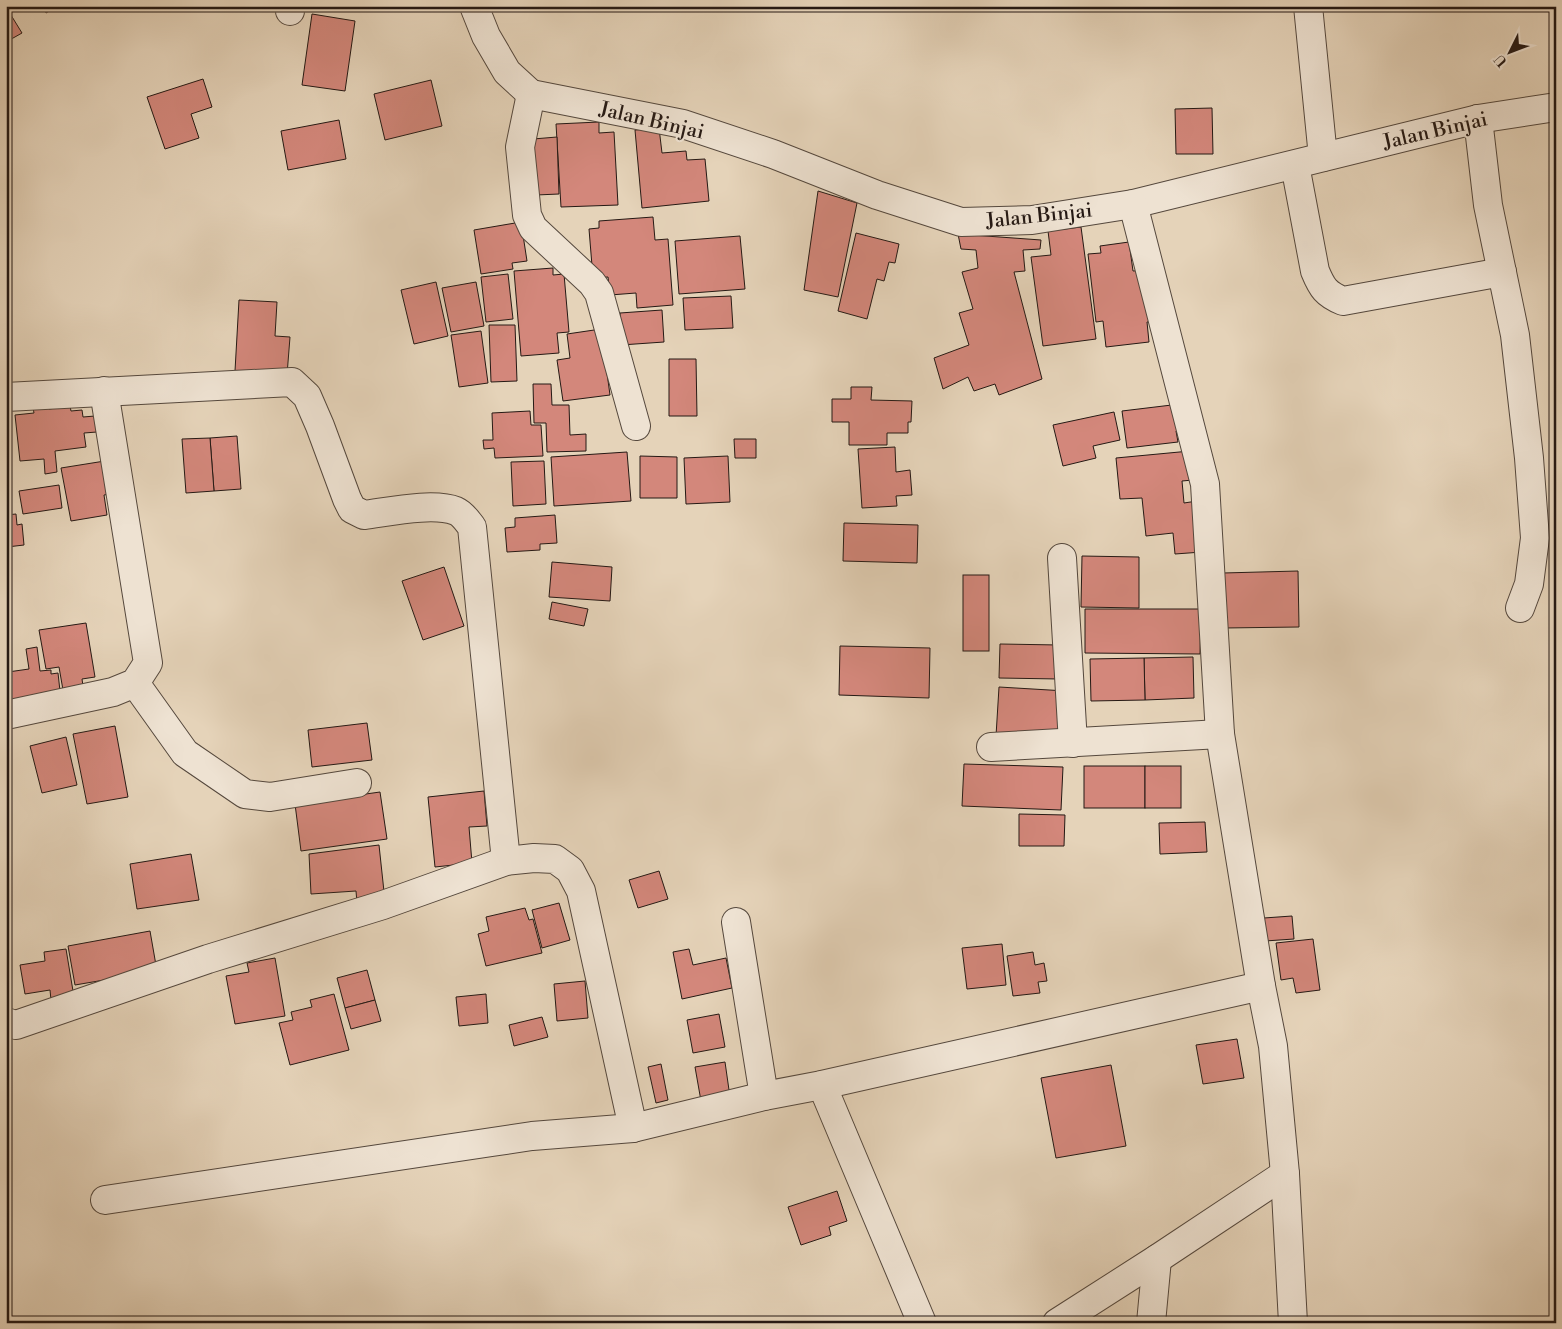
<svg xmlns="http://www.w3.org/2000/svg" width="1562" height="1329" viewBox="0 0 1562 1329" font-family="'Libre Bodoni',serif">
  <rect width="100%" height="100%" fill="#e5d3b9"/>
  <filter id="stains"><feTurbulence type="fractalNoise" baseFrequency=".004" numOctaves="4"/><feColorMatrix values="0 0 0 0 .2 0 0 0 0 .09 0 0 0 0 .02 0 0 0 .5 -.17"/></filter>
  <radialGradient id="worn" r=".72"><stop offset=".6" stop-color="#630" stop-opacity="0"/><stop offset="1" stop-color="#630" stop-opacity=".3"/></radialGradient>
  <!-- building -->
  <g fill="#d3877b" stroke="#251914">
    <path d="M43 6H58L46 13Z"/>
    <path d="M6 7 22 33 6 42Z"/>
    <path d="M312 14 355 21 345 91 302 85Z"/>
    <path d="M203 79 212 107 191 114 199 138 165 149 147 97Z"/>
    <path d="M431 80 442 126 385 140 374 94Z"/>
    <path d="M1212 108 1213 154H1176L1175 109Z"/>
    <path d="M339 120 346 159 288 170 281 131Z"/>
    <path d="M599 122V133L614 132 618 205 561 207 556 124Z"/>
    <path d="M659 128 662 153 686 151 687 160 705 159 709 201 642 208 635 130Z"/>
    <path d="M557 137 559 194 536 195 533 139Z"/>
    <path d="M818 191 857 203 838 297 804 290Z"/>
    <path d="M653 217 655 240 668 239 673 305 637 308 636 293 610 295 608 277 593 278 589 229 599 228V221Z"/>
    <path d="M521 222 527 261 512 263 513 269 481 274 474 230Z"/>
    <path d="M1081 227 1096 339 1043 346 1031 257 1051 255 1048 231Z"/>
    <path d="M856 233 899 244 895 263 889 262 884 281 877 279 867 319 838 311Z"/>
    <path d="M958 234 1041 240 1040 249 1023 250 1025 271 1014 272 1042 379 999 395 995 384 974 391 968 377 943 389 934 358 969 345 959 313 973 309 962 272 978 268 976 250 961 249Z"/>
    <path d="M740 236 745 289 679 294 675 241Z"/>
    <path d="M1129 242 1133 271 1149 270 1155 321 1147 322 1149 342 1106 347 1103 321 1096 322 1088 254 1101 253 1100 246Z"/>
    <path d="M553 268V275L564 274 569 332 557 333 559 353 521 356 514 271Z"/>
    <path d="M508 274 513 319 486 322 481 277Z"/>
    <path d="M436 282 448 336 414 344 401 290Z"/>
    <path d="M476 282 484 326 451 332 442 288Z"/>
    <path d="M731 296 733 328 685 330 683 298Z"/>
    <path d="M239 300 277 302 275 336 290 337 287 375 235 371Z"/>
    <path d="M662 310 664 342 621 345 620 313Z"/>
    <path d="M489 325H515L517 381 491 382Z"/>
    <path d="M601 329 610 395 563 401 557 360 570 358 567 334Z"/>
    <path d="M481 331 488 383 459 387 451 335Z"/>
    <path d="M669 359H696L697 416H669Z"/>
    <path d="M533 384H551L552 405H569L570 435 586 434V451L547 452 546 423H534Z"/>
    <path d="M851 387H872L871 400 912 401 911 422H908V433H887V445H849V422H832V399H851Z"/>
    <path d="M48 401 49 409 70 406 71 411 82 410 83 417 95 416 97 432 84 433 86 447 55 451 57 472 45 474 44 459 20 461 15 415 34 413 32 402Z"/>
    <path d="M1180 404 1183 430 1176 431 1178 442 1127 448 1122 411Z"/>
    <path d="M530 411 531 425H541L543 456 495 458 494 448 484 449 483 440H493L492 413Z"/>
    <path d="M1114 412 1120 440 1093 446 1096 458 1063 466 1053 425Z"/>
    <path d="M6 425 11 455 6 456Z"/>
    <path d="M237 436 241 489 214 491 210 438Z"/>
    <path d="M210 438 214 491 186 493 182 439Z"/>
    <path d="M734 439H756V458H735Z"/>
    <path d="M895 447 896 472 910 470 912 495 896 496 897 506 862 508 858 449Z"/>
    <path d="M1190 451 1193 480 1182 481 1184 503 1197 501 1202 552 1175 554 1173 533 1146 536 1142 498 1120 499 1116 458Z"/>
    <path d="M627 452 631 501 554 506 551 457Z"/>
    <path d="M640 456 677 457V498H640Z"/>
    <path d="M728 456 730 502 686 504 684 458Z"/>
    <path d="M111 460 116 493 104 495 107 515 71 521 61 468Z"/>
    <path d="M544 461 546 504 513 506 511 462Z"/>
    <path d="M59 485 62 508 23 514 19 491Z"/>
    <path d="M16 514 17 525 22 524 24 545 7 547 8 559H6V515Z"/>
    <path d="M555 515 557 543 540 544V550L507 552 505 528 515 527V518Z"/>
    <path d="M844 523 918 525 917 563 843 561Z"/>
    <path d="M1082 556 1139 557V608L1081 607Z"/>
    <path d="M552 562 612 567 610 601 549 597Z"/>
    <path d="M444 567 464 626 423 640 402 581Z"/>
    <path d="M1298 571 1299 627 1224 628 1223 573Z"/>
    <rect x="963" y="575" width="26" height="76"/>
    <path d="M552 602 588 609 584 626 549 619Z"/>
    <path d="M1085 609H1201L1200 654 1085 653Z"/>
    <path d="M86 623 95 677 82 679 83 686 63 690 59 667 46 669 39 630Z"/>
    <path d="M1000 644 1059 645V679L999 678Z"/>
    <path d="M840 646 930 648 929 698 839 695Z"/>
    <path d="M37 647 40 671 51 670V674L58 673 60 691 13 708 8 672 29 669 26 649Z"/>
    <path d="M1193 657 1194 698 1145 700 1144 658Z"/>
    <path d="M1144 658 1145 700 1091 701 1090 659Z"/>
    <path d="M999 687 1066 691 1063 740 996 736Z"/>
    <path d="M367 723 372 760 312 767 308 730Z"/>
    <path d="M115 726 128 797 87 804 73 734Z"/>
    <path d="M66 737 77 785 42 793 30 746Z"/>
    <path d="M964 764 1063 767 1061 810 962 806Z"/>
    <rect x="1084" y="766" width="61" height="42"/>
    <rect x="1145" y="766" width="36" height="42"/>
    <path d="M484 791 487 826 469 827 472 863 435 867 428 797Z"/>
    <path d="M380 792 387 839 301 851 295 804Z"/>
    <path d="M1019 814 1065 815 1064 846H1019Z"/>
    <path d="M1205 822 1207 852 1160 854 1159 823Z"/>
    <path d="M379 845 385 901 357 903 356 891 311 894 309 854Z"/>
    <path d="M191 854 199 900 137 909 130 864Z"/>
    <path d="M659 871 668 899 638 908 629 880Z"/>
    <path d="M559 903 570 940 542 948 532 910Z"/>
    <path d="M525 908 529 920 533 919 542 953 486 966 478 934 489 931 486 917Z"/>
    <path d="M1292 916 1294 939 1265 941 1264 918Z"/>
    <path d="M150 931 157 971 75 985 68 946Z"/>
    <path d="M1313 939 1320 990 1296 993 1293 978 1281 980 1276 943Z"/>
    <path d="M1002 944 1006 985 967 989 962 948Z"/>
    <path d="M66 949 74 997 51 1000 50 990 25 994 20 965 45 961 44 952Z"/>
    <path d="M689 949 693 965 726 958 732 988 682 999 673 952Z"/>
    <path d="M1033 952 1035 965 1044 963 1047 981 1038 982 1040 993 1013 996 1007 956Z"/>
    <path d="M275 958 285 1016 235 1024 226 976 249 972 247 963Z"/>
    <path d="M367 970 375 1000 345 1008 337 978Z"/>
    <path d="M585 981 588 1018 557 1021 554 984Z"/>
    <path d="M334 994 349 1050 290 1065 279 1023 293 1020 291 1012 312 1007 310 1000Z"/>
    <path d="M486 994 488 1023 459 1026 456 997Z"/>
    <path d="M375 1000 381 1021 351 1029 345 1008Z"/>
    <path d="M719 1014 725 1047 693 1053 687 1020Z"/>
    <path d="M542 1017 548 1037 514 1046 509 1025Z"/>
    <path d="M1237 1039 1244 1078 1203 1084 1196 1045Z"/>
    <path d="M725 1062 730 1097 701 1101 695 1067Z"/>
    <path d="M661 1064 668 1100 656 1103 648 1067Z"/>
    <path d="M1111 1065 1126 1146 1056 1158 1041 1078Z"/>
    <path d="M837 1191 847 1221 829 1227 831 1235 801 1245 788 1207Z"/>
  </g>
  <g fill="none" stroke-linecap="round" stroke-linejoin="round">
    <!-- minor casing -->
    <g stroke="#55483d" stroke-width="30">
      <g id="minor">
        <path d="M474 6 486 36 507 72 531 94"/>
        <path d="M1308 6 1323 157"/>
        <path d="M290 11V6"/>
        <path d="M531 94 683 124 773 154 877 195 961 222 1032 220 1133 204 1478 119 1556 107"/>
        <path d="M531 94 520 147 527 215 533 228 592 283 599 293 636 426"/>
        <path d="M1478 119 1488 205 1515 335 1529 458 1535 538 1529 584 1520 608"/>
        <path d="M1295 165 1315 271C1322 288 1326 294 1343 301L1502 272"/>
        <path d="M1133 204 1205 484 1220 734 1261 986 1273 1046 1285 1174 1293 1323"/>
        <path d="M6 397 292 382 307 396 320 426 347 499 352 509 364 515C388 512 433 502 456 511 463 514 467 521 472 527L506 861"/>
        <path d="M1062 558 1073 743"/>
        <path d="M135 683 185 753 245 794 270 797 357 783"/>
        <path d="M6 715 113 692 135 683 148 663 104 391"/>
        <path d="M991 747 1220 734"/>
        <path d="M736 922 764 1096"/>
        <path d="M6 1022 16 1025 208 959 383 905 506 861 534 858 555 859 570 870 581 891 633 1128"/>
        <path d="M822 1085 922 1323"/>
        <path d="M105 1200 492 1142 532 1136 633 1128 764 1096 822 1085 1261 986"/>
        <path d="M1057 1323 1157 1259 1285 1174"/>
        <path d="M1151 1323 1157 1259"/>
      </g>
    </g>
    <!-- minor -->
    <use href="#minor" stroke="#eee2d2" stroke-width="28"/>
  </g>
  <g text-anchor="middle" stroke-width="4" stroke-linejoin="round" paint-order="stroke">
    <!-- street labels -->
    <g font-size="20" fill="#251914" stroke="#eee2d2">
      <text transform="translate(652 120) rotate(13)" y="7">Jalan Binjai</text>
      <text transform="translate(1435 130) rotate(-13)" y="7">Jalan Binjai</text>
      <text transform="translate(1039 215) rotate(-6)" y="7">Jalan Binjai</text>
    </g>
  </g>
  <!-- margin -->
  <rect width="1562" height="1329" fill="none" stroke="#e5d3b9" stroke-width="25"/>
  <rect x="8" y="8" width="1547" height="1314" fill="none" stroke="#251914" stroke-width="2.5"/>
  <rect x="12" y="12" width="1537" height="1304" fill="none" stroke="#251914"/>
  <!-- north arrow -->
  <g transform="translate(1510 52) rotate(228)" stroke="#eee2d2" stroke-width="4" paint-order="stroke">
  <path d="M0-4L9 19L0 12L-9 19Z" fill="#251914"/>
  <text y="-8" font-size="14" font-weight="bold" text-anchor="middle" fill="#251914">U</text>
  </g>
  <rect width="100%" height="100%" filter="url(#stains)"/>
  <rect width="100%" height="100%" fill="url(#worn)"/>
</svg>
